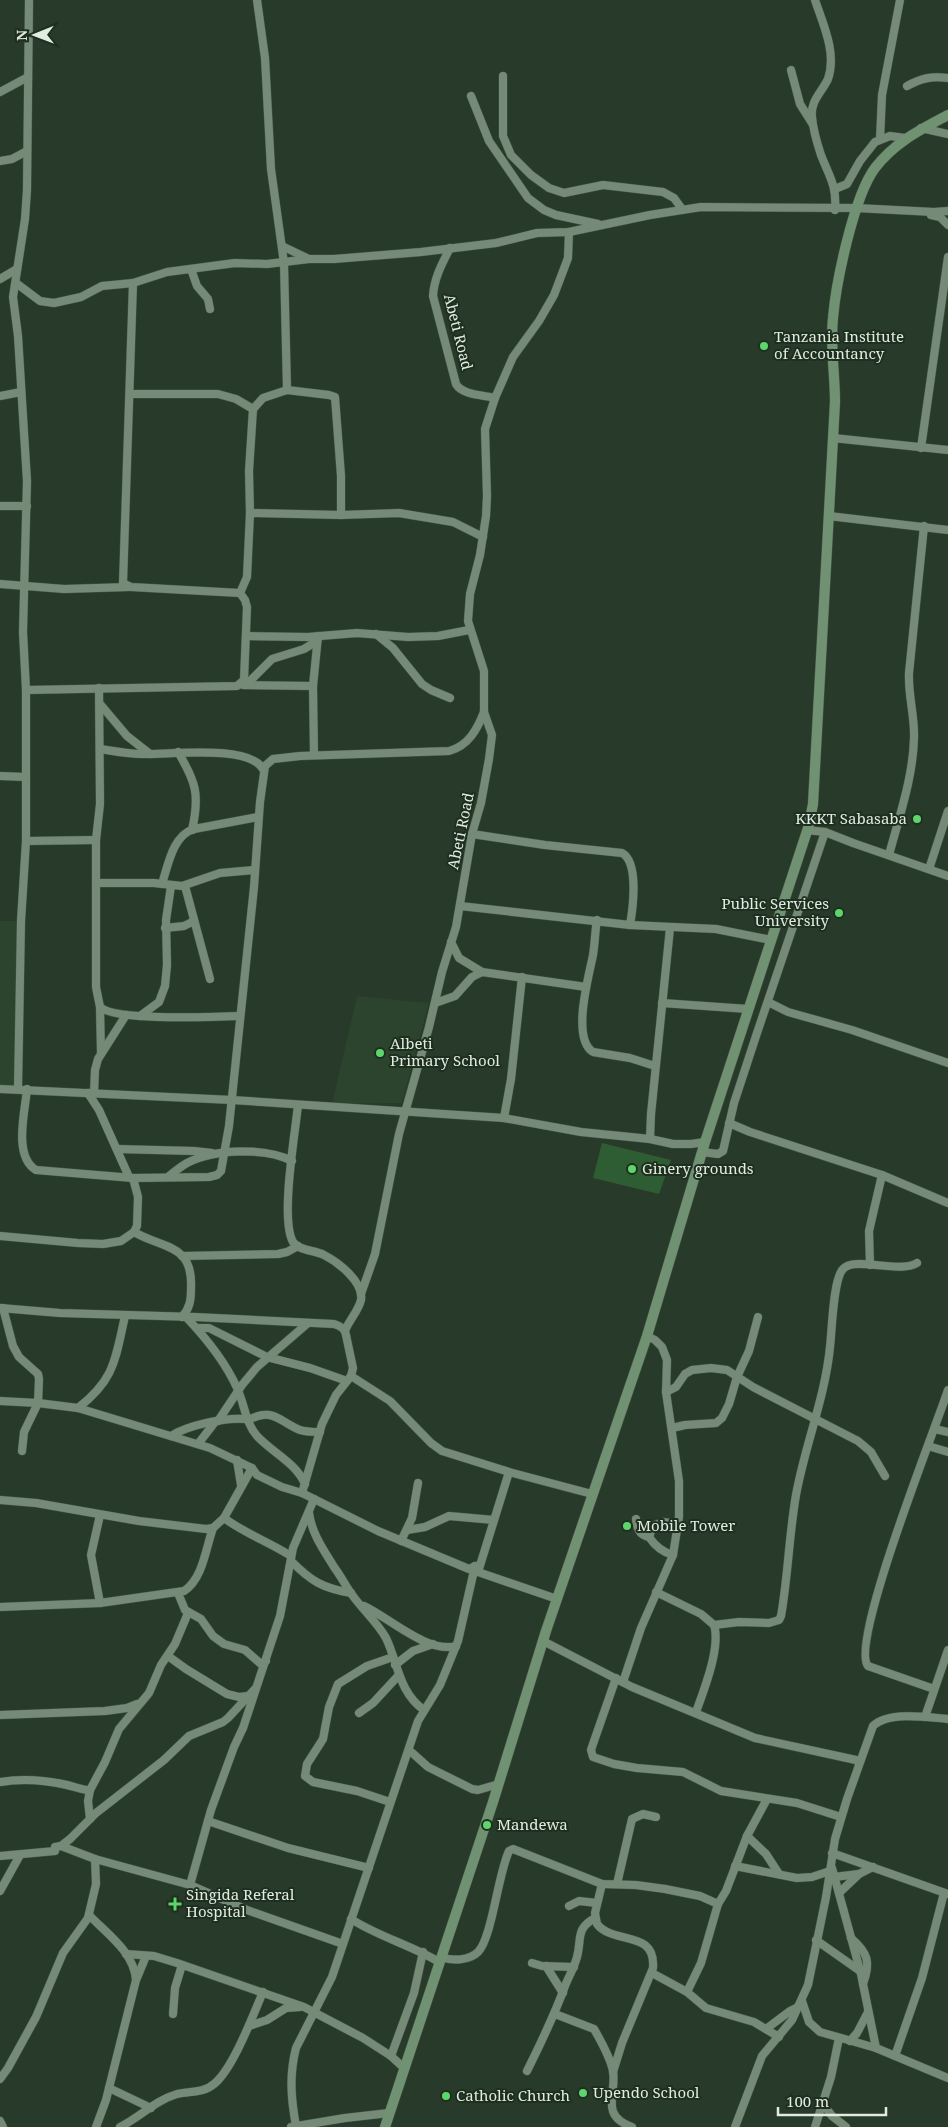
<svg xmlns="http://www.w3.org/2000/svg" width="948" height="2127" viewBox="0 0 948 2127" font-family="'Noto Serif',serif">
  <rect width="100%" height="100%" fill="#283a29"/>
  <!-- built -->
  <g fill="#2c432d">
    <path d="M0 921H21L18 1089H0Z"/>
    <path d="M357 996 429 1003 402 1103 332 1104Z"/>
  </g>
  <!-- green -->
  <path fill="#2f5d33" d="M602 1143 671 1160 659 1194 593 1178Z"/>
  <g fill="none" stroke-linecap="round" stroke-linejoin="round">
    <!-- street casing -->
    <g stroke="#465647" stroke-width="9">
      <g id="street">
        <path d="M257 0 265 58 271 169 284 263 287 390"/>
        <path d="M815 0C823 24 837 53 828 79 822 92 810 101 812 117 813 129 817 143 821 155 829 176 837 185 835 210"/>
        <path d="M791 70 800 104 812 123"/>
        <path d="M503 76V136L511 155 531 175 549 188 564 193 603 185 663 192 674 198 682 209"/>
        <path d="M907 86C922 78 931 76 948 78"/>
        <path d="M0 92 28 77"/>
        <path d="M471 96 489 141 528 198 544 210 556 215 598 224"/>
        <path d="M921 128 948 134"/>
        <path d="M880 139 882 95 900 0"/>
        <path d="M0 161 12 159 27 151"/>
        <path d="M835 189 847 184 860 161 875 142 890 136 905 138"/>
        <path d="M931 215 940 217 948 225"/>
        <path d="M282 246 307 258"/>
        <path d="M450 248C442 264 434 278 433 296L456 384C462 395 483 395 495 398"/>
        <path d="M191 269 197 286 208 299 210 309"/>
        <path d="M0 279 17 269"/>
        <path d="M16 283 40 301 54 303 81 297 102 286 133 283 167 272 235 263 267 264 309 259H334L421 252 496 243 537 233 569 232 650 215 701 207 856 208 934 212 948 211"/>
        <path d="M130 394H218L236 399 253 409"/>
        <path d="M0 396 21 392"/>
        <path d="M833 438 948 450"/>
        <path d="M921 448 948 257"/>
        <path d="M0 506H27"/>
        <path d="M250 513 341 515 399 513 453 522 483 537"/>
        <path d="M829 516 948 530"/>
        <path d="M0 584 64 589 129 587"/>
        <path d="M240 593 247 577 250 513 249 471 253 409 263 398 287 390 329 395 335 397 341 476V515"/>
        <path d="M376 634 393 648 422 684 431 690 450 698"/>
        <path d="M246 636 308 637 357 633 408 637 438 636 469 630"/>
        <path d="M243 685 313 686"/>
        <path d="M246 685 272 659 304 649 317 641"/>
        <path d="M99 688 100 804 96 840V987L100 1007C114 1021 215 1017 239 1016"/>
        <path d="M26 690 237 686 244 680 247 607 245 600 240 593 131 587 123 583 133 283"/>
        <path d="M100 704 127 736 150 754"/>
        <path d="M100 749C113 751 128 754 141 754 167 755 249 744 263 769"/>
        <path d="M178 752C196 782 200 795 192 830"/>
        <path d="M314 755 313 686 318 636"/>
        <path d="M0 776 26 777"/>
        <path d="M807 830 825 832 853 843 948 876"/>
        <path d="M472 834 545 845 622 853C639 862 633 908 630 925"/>
        <path d="M26 841 96 840"/>
        <path d="M889 855C899 817 913 778 914 738 915 717 908 696 909 673L924 526"/>
        <path d="M929 869 948 811"/>
        <path d="M96 883H154L182 886 220 873 254 870"/>
        <path d="M162 884C168 865 173 835 194 829L258 817"/>
        <path d="M185 886 210 979"/>
        <path d="M460 906 630 925 716 929 771 940"/>
        <path d="M597 920C595 931 595 943 593 955 589 976 571 1038 593 1052L630 1058 655 1066"/>
        <path d="M165 928 184 926 194 921"/>
        <path d="M451 942 459 958 482 972"/>
        <path d="M768 1002 788 1012 852 1030 948 1063"/>
        <path d="M435 1003 455 996 472 977 482 972 586 987"/>
        <path d="M662 1003 748 1009"/>
        <path d="M100 1007 101 1053"/>
        <path d="M140 1016 159 1002 165 986 167 965 166 920 171 886"/>
        <path d="M0 1089 232 1100 504 1118 581 1132 650 1139 673 1144H691L705 1142"/>
        <path d="M18 1089 21 921 26 841V690L23 632 27 481 18 336 13 297 25 219 27 190 29 0"/>
        <path d="M27 1089C25 1112 13 1156 36 1170L133 1178 209 1177 217 1175 221 1171 229 1126 254 887 260 802 265 766 273 759 300 756 449 751C468 746 477 730 484 712"/>
        <path d="M88 1093 99 1110 129 1177"/>
        <path d="M94 1093 95 1070 98 1059 126 1015"/>
        <path d="M298 1105C295 1135 280 1219 293 1242 299 1251 315 1250 324 1255 338 1262 364 1282 361 1300 358 1312 349 1320 345 1331"/>
        <path d="M504 1118 511 1079 522 977"/>
        <path d="M729 1123 750 1132 882 1175 948 1203"/>
        <path d="M650 1139 651 1114 670 928"/>
        <path d="M117 1149 194 1151 212 1153"/>
        <path d="M702 1152 718 1154 723 1151 734 1103 757 1033 825 832"/>
        <path d="M168 1177C174 1172 180 1167 187 1163 214 1149 265 1147 292 1161"/>
        <path d="M134 1232C163 1249 193 1243 191 1288 191 1300 190 1308 182 1317"/>
        <path d="M0 1236 78 1243 103 1244 121 1241 134 1232 137 1226 138 1197 133 1178"/>
        <path d="M182 1256 278 1254 287 1252 298 1246"/>
        <path d="M870 1265 869 1231 882 1175"/>
        <path d="M361 1294 375 1254 399 1134 429 1027 442 972 456 927 472 834 481 803 489 759 492 735 484 712V671L468 621 470 594 480 555 486 516 487 496 485 429 495 398 513 357 539 321 554 295 568 258 569 232"/>
        <path d="M0 1308 60 1313 195 1317 334 1324C340 1326 345 1328 346 1335L353 1368 351 1376 336 1395 322 1424 302 1493"/>
        <path d="M3 1308 13 1346 19 1357 38 1374 39 1379 38 1403 24 1432 22 1451"/>
        <path d="M186 1317C206 1338 225 1361 237 1388 245 1405 245 1422 257 1436 273 1453 296 1463 305 1484"/>
        <path d="M197 1328H209L267 1357 310 1368 347 1381"/>
        <path d="M351 1376 390 1401 431 1443 442 1451 509 1472 592 1494"/>
        <path d="M666 1392 676 1387 685 1374 692 1370 711 1368 727 1370 753 1387 858 1441 871 1452 885 1476"/>
        <path d="M0 1401 38 1403 78 1408 210 1448 252 1468 257 1475 282 1487 302 1493 378 1531 469 1569 475 1566 478 1572 557 1599"/>
        <path d="M78 1408C115 1379 115 1360 125 1316"/>
        <path d="M248 1420C274 1407 278 1421 300 1430 306 1432 313 1432 320 1432"/>
        <path d="M218 1421 242 1385 257 1367 308 1323"/>
        <path d="M672 1428 685 1425 716 1423 722 1418 729 1404 737 1377 749 1351 758 1317"/>
        <path d="M935 1429 948 1432"/>
        <path d="M171 1436C188 1425 226 1417 246 1419"/>
        <path d="M198 1444 215 1422"/>
        <path d="M928 1446 948 1452"/>
        <path d="M237 1460 241 1485"/>
        <path d="M0 1500 36 1503 139 1521 206 1529 213 1528 224 1518 252 1468"/>
        <path d="M309 1513C312 1534 323 1549 334 1567 341 1576 346 1587 353 1596 363 1610 377 1622 386 1638 398 1663 399 1693 424 1710"/>
        <path d="M100 1515 91 1555 100 1603"/>
        <path d="M224 1518C244 1533 269 1542 291 1556"/>
        <path d="M636 1519C637 1528 639 1535 649 1537 655 1546 662 1552 673 1555"/>
        <path d="M407 1530 425 1527 449 1516 494 1520"/>
        <path d="M649 1537 653 1526 663 1522 678 1524"/>
        <path d="M401 1541 412 1518 418 1483"/>
        <path d="M291 1561C311 1581 322 1588 351 1593"/>
        <path d="M478 1572 509 1472"/>
        <path d="M656 1592 701 1614 714 1625C721 1647 704 1690 696 1712"/>
        <path d="M178 1593 185 1610 201 1619 213 1636 224 1644 245 1650 261 1664 266 1661"/>
        <path d="M364 1606C388 1617 428 1654 456 1646"/>
        <path d="M0 1607 100 1603 184 1591C203 1579 206 1547 213 1528"/>
        <path d="M714 1625 739 1622 769 1623 779 1620 781 1616C788 1577 789 1535 796 1495 805 1445 825 1398 830 1347 832 1331 833 1279 843 1269 855 1256 900 1274 917 1263"/>
        <path d="M543 1641 632 1687 755 1738 856 1760 859 1763"/>
        <path d="M168 1656 186 1669 227 1694 239 1697 248 1696"/>
        <path d="M395 1665 413 1651 433 1644"/>
        <path d="M616 1678 593 1744 591 1750 593 1757 614 1764 637 1768 683 1772 721 1791 797 1803 841 1817"/>
        <path d="M623 1682 641 1628 673 1555 679 1517V1481L666 1392 667 1360 662 1347 655 1340 647 1336"/>
        <path d="M934 1689 868 1666C849 1644 936 1427 948 1390"/>
        <path d="M359 1713 373 1703 398 1676"/>
        <path d="M0 1715 105 1711 127 1708 137 1704"/>
        <path d="M925 1717 948 1650"/>
        <path d="M409 1750 428 1767 472 1789 478 1790 499 1784"/>
        <path d="M0 1782C23 1778 45 1780 67 1785 76 1787 81 1790 90 1790"/>
        <path d="M390 1802 357 1791 313 1782 305 1776 307 1764 323 1739 329 1707 338 1684 367 1666 393 1657"/>
        <path d="M90 1819 88 1801 90 1790 105 1762 119 1729 149 1693 161 1665 175 1644 188 1613"/>
        <path d="M208 1821 288 1848 369 1868"/>
        <path d="M747 1836 766 1854 779 1874"/>
        <path d="M61 1846 95 1859 190 1885 247 1910 343 1944"/>
        <path d="M832 1853 948 1894"/>
        <path d="M0 1856 55 1851V1847L61 1846 70 1839 96 1813 164 1760 189 1736 223 1722 228 1718 255 1689"/>
        <path d="M735 1866 797 1878 812 1877 830 1871"/>
        <path d="M832 1868 861 1974 876 2048"/>
        <path d="M834 1877 859 1874"/>
        <path d="M602 1884 595 1913 597 1924C613 1945 656 1929 653 1968L622 2043 613 2072"/>
        <path d="M617 1884 632 1819 643 1814 656 1817"/>
        <path d="M190 1885 211 1810 234 1747 243 1728 280 1616 293 1548 314 1499"/>
        <path d="M0 1891 20 1855"/>
        <path d="M839 1893 859 1874 873 1867"/>
        <path d="M569 1906 579 1901 597 1903"/>
        <path d="M89 1915C107 1934 134 1952 136 1980L106 2100 96 2127"/>
        <path d="M351 1919C379 1937 411 1945 439 1962L444 1958C454 1961 470 1960 478 1952 492 1938 498 1874 509 1851L513 1849 602 1884 636 1885 665 1889 700 1896 718 1904"/>
        <path d="M851 1938C868 1953 871 1962 863 1984"/>
        <path d="M816 1940 860 1971"/>
        <path d="M126 1954 154 1956 177 1963 304 2007 363 2038 391 2056 404 2068"/>
        <path d="M532 1963 542 1966 574 1967"/>
        <path d="M546 1966 563 1993"/>
        <path d="M652 1973 687 1992 706 2008 754 2022 779 2037"/>
        <path d="M137 1978 146 1956"/>
        <path d="M687 1992 701 1963 718 1904 726 1891 747 1836 767 1799"/>
        <path d="M802 2001 809 2022 820 2032 876 2048 948 2078"/>
        <path d="M173 2014 175 1988 182 1965"/>
        <path d="M555 2014 594 2029C601 2041 610 2057 613 2071 617 2094 599 2115 632 2127"/>
        <path d="M249 2026 267 2020 286 2008 300 2007"/>
        <path d="M766 2029 790 2011 798 2007"/>
        <path d="M850 2041 857 2033 868 2012"/>
        <path d="M391 2056 414 1993 423 1952"/>
        <path d="M895 2056 922 1978 944 1893"/>
        <path d="M527 2071C541 2043 554 2016 565 1986 569 1976 574 1968 577 1957 582 1939 575 1929 595 1918"/>
        <path d="M0 2079 8 2068 36 2017 63 1953 88 1918 96 1884 95 1859"/>
        <path d="M109 2088 151 2108"/>
        <path d="M823 2104 832 2116 846 2127"/>
        <path d="M0 2121 3 2127"/>
        <path d="M296 2126C291 2099 289 2075 296 2048L332 1977 418 1721 440 1685 458 1641 475 1566"/>
        <path d="M120 2127C140 2117 156 2100 177 2094 189 2091 204 2093 214 2084 233 2069 253 2015 263 1992"/>
        <path d="M291 2127 345 2118 389 2113"/>
        <path d="M735 2127 762 2056 792 2020 808 1985 826 1897 835 1839 847 1799 873 1726C888 1711 928 1717 948 1719"/>
        <path d="M815 2127 831 2077 839 2038"/>
      </g>
    </g>
    <!-- secondary casing -->
    <g stroke="#465647" stroke-width="11">
      <path id="secondary" d="M385 2127 493 1802 546 1631 647 1336 705 1142 809 825 813 804 835 402C835 374 830 346 833 318 836 282 854 196 875 168 895 142 920 130 948 115"/>
    </g>
    <!-- street -->
    <use href="#street" stroke="#768b77" stroke-width="8"/>
    <!-- secondary -->
    <use href="#secondary" stroke="#709272" stroke-width="10"/>
  </g>
  <!-- markers -->
  <g fill="#5dd56c" stroke="#1e2f1f" stroke-width="2">
    <circle cx="764" cy="346" r="5"/>
    <circle cx="917" cy="819" r="5"/>
    <circle cx="839" cy="913" r="5"/>
    <circle cx="380" cy="1053" r="5"/>
    <circle cx="632" cy="1169" r="5"/>
    <circle cx="627" cy="1526" r="5"/>
    <circle cx="487" cy="1825" r="5"/>
    <path d="M172.5 1896.5h5v5h5v5h-5v5h-5v-5h-5v-5h5z"/>
    <circle cx="583" cy="2093" r="5"/>
    <circle cx="446" cy="2096" r="5"/>
  </g>
  <g text-anchor="middle" stroke-width="4" stroke-linejoin="round" paint-order="stroke">
    <!-- street labels -->
    <g font-size="15" fill="#e1ece1" stroke="#1e2f1f">
      <text transform="translate(458 332) rotate(76)" y="5">Abeti Road</text>
      <text transform="translate(461 831) rotate(-78)" y="5">Abeti Road</text>
    </g>
    <!-- poi labels -->
    <g font-size="15" fill="#e1ece1" stroke="#1e2f1f" text-anchor="start">
      <text x="774" y="342">Tanzania Institute<tspan x="774" dy="17">of Accountancy</tspan></text>
      <text x="907" y="824" text-anchor="end">KKKT Sabasaba</text>
      <text x="829" y="909" text-anchor="end">Public Services<tspan x="829" dy="17">University</tspan></text>
      <text x="390" y="1049">Albeti<tspan x="390" dy="17">Primary School</tspan></text>
      <text x="642" y="1174">Ginery grounds</text>
      <text x="637" y="1531">Mobile Tower</text>
      <text x="497" y="1830">Mandewa</text>
      <text x="186" y="1900">Singida Referal<tspan x="186" dy="17">Hospital</tspan></text>
      <text x="593" y="2098">Upendo School</text>
      <text x="456" y="2101">Catholic Church</text>
    </g>
  </g>
  <!-- north arrow -->
  <g transform="translate(35 35) rotate(269)" stroke="#1e2f1f" stroke-width="4" paint-order="stroke">
  <path d="M0-4L9 19L0 12L-9 19Z" fill="#e1ece1"/>
  <text y="-8" font-size="14" font-weight="bold" text-anchor="middle" fill="#e1ece1">N</text>
  </g>
  <!-- scale -->
  <path d="M778 2107v8h108v-8" fill="none" stroke="#e1ece1" stroke-width="2.5"/>
  <text x="786" y="2107" font-size="15" fill="#e1ece1" stroke="#1e2f1f" stroke-width="4" paint-order="stroke">100 m</text>
</svg>
